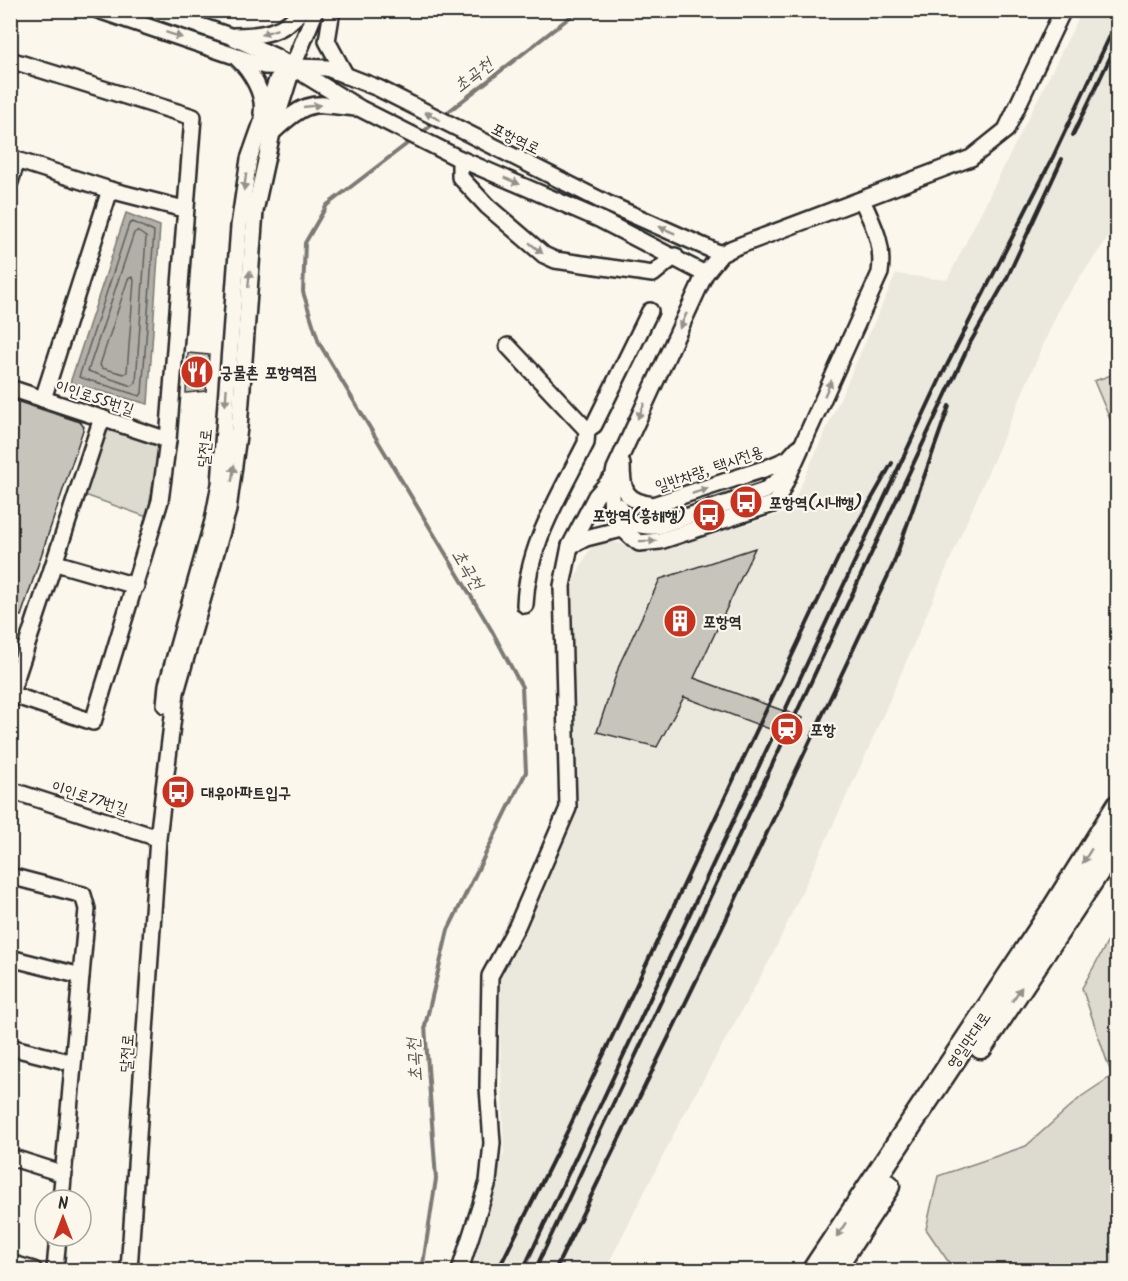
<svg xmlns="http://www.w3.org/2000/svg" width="1128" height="1281" viewBox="0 0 1128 1281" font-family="Kalam,'Poor Story',sans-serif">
  <rect width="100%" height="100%" fill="#fbf7ec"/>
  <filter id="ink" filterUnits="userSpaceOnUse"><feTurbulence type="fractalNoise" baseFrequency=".0167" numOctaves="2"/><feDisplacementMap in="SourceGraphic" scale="12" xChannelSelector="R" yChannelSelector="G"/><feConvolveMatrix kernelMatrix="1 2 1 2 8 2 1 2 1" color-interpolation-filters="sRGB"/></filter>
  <g filter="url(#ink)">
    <!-- built -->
    <path fill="#ebe8de" d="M1082 11H1117V225L1061 304 867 752 772 956 683 1116 605 1270H468L504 1153 498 979 570 809 572 583 596 537 651 552 789 512 896 274 947 280Z"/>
    <!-- green -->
    <g fill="#dddad0" stroke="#84827e" stroke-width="1.5">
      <path d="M1117 373H1118L1117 436 1094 381Z"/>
      <path d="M111 424 156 439 160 447 147 517 82 494 103 428Z"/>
      <path d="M1117 925V1270H954L926 1229 938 1176 1026 1146 1082 1096 1112 1076 1082 988Z"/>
    </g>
    <!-- water -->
    <path fill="#b1afa7" stroke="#7b7a75" stroke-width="1.5" d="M126 213 160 226 148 404 70 383Z"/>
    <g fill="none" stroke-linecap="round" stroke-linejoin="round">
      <!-- shore -->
      <g stroke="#61605d" stroke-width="1.5">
        <path d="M133 222 154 232 142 393 140 396 79 377 129 224Z"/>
        <path d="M137 231 146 237 136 383 132 386 88 371 134 233Z"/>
        <path d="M132 277 134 280 127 372 124 374 102 368 100 365 128 279Z"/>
      </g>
      <!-- stream -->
      <g stroke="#7b7a75" stroke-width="4">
        <path d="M444 115 579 10"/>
        <path d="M420 134 436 122"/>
        <path d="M412 140 327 205 305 243 303 292 319 343 492 631 522 687 526 772 448 930 425 1026 436 1179 422 1270"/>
      </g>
    </g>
    <!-- building -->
    <g fill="#c7c4bc" stroke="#2b2b2b" stroke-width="1.5">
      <path d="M188 353 209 355 206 391 186 393Z"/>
      <path d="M10 399 80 422 84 427 21 616 10 612Z"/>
      <path d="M755 548 694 678 803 718 794 738 684 697 657 747 597 732 620 663 660 579Z"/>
    </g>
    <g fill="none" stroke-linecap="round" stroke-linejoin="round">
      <!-- minor casing -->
      <g stroke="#2b2b2b" stroke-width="20">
        <g id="minor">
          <path d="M98 10 264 66 327 68 378 88 606 203 721 254"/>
          <path d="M154 10 230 36 274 56 361 109 458 158 599 219 705 274"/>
          <path d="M332 10 327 41 346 76"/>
          <path d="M234 36C260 36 285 33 301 10"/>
          <path d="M237 58C251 71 265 94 262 113"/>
          <path d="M10 60 193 117 168 440 160 501 93 722 10 694"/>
          <path d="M274 131C307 100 311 103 355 108"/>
          <path d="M10 158 110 190 184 209"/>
          <path d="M460 159V177L487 206 544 255 555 260 653 274 675 256"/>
          <path d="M10 182 17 160"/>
          <path d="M862 200C874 227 884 243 880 273L776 503 660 541 639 543C609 521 607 504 615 469L705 274 721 254 733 248 971 158 1006 130 1063 10"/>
          <path d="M508 346 587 430 586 443C560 495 527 546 525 605"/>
          <path d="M10 388 168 440"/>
          <path d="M43 399 110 190"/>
          <path d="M587 430 594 425 650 311"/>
          <path d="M622 464C622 491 625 501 653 505L767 468 788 459 798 448"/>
          <path d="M619 506C628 524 638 527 658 526L764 491 789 472"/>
          <path d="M570 546 586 538 622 529"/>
          <path d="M56 563 136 586"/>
          <path d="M10 696 102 418"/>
          <path d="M165 705 167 685 213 521 220 484 239 226 249 159 277 80 293 66"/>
          <path d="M10 790 158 838"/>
          <path d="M10 876 83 895 87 909 61 1200"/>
          <path d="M10 958 81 976"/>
          <path d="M10 1047 73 1063"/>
          <path d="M10 1157 64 1174"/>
          <path d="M10 1263 34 1270"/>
          <path d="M55 1270 58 1236"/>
          <path d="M129 1270 158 838 176 692 228 510 239 428 255 211 272 133 293 66 316 10"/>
          <path d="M460 1270 488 1182 492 1143 488 1087 490 976 517 926 568 808 562 586 570 546 596 496 611 479"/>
        </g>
      </g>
      <!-- highway casing -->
      <g stroke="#2b2b2b" stroke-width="27">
        <g id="highway">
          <path d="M981 1047 1118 841"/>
          <path d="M814 1270 1051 913 1118 806"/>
          <path d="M833 1270 888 1186"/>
        </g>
      </g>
      <!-- minor -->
      <use href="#minor" stroke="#fbf7ec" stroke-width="15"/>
      <!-- highway -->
      <use href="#highway" stroke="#fbf7ec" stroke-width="22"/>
      <!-- rail -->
      <g stroke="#2b2b2b" stroke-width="4">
        <path d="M1073 135 1118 41"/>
        <path d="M498 1270 568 1130 839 556 892 463"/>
        <path d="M523 1270 941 377 1052 159 1118 19"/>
        <path d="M535 1270 970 343 1006 280 1062 159"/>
        <path d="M555 1270 722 928 893 565 949 406"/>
      </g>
    </g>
    <!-- one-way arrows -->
    <defs><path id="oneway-solid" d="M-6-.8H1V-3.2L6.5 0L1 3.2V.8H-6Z" transform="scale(1.5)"/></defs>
    <g fill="#93918c">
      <use href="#oneway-solid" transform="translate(269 32) rotate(161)"/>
      <use href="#oneway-solid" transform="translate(174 35) rotate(18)"/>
      <use href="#oneway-solid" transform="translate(312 106) rotate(-6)"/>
      <use href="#oneway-solid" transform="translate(432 116) rotate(-153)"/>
      <use href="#oneway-solid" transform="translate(512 181) rotate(23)"/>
      <use href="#oneway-solid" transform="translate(245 182) rotate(98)"/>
      <use href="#oneway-solid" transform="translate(667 230) rotate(-156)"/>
      <use href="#oneway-solid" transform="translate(536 248) rotate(39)"/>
      <use href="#oneway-solid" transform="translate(249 279) rotate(-85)"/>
      <use href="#oneway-solid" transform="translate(683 321) rotate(115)"/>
      <use href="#oneway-solid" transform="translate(828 388) rotate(-66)"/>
      <use href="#oneway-solid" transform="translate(226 397) rotate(94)"/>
      <use href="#oneway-solid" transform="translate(641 411) rotate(114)"/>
      <use href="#oneway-solid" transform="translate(233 473) rotate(-82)"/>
      <use href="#oneway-solid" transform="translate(700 491) rotate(-19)"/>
      <use href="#oneway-solid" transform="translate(648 541) rotate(-1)"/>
      <use href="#oneway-solid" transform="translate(1087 856) rotate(122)"/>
      <use href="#oneway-solid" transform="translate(1017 994) rotate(-56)"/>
      <use href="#oneway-solid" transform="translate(841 1230) rotate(123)"/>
    </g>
  </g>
  <!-- icons -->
  <defs>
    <g id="restaurant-disc" transform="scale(1.725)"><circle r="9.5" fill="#c8321e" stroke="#fbf7ec"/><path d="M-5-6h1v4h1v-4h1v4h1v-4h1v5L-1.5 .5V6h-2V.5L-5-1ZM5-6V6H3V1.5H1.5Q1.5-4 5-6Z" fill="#fff"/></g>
    <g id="bus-disc" transform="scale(1.725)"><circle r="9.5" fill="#c8321e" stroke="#fbf7ec"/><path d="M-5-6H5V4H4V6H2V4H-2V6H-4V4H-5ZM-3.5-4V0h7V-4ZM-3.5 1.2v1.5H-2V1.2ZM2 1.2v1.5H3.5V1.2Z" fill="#fff"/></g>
    <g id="building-disc" transform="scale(1.725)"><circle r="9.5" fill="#c8321e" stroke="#fbf7ec"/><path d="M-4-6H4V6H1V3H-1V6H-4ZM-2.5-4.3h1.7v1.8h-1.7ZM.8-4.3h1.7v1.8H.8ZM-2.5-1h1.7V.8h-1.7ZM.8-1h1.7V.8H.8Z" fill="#fff"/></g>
    <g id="station-disc" transform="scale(1.725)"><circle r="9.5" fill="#c8321e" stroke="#fbf7ec"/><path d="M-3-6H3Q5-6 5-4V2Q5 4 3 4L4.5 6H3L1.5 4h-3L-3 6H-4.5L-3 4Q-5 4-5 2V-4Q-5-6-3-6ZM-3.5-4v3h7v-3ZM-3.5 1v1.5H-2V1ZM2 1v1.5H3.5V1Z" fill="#fff"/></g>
  </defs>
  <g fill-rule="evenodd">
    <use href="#restaurant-disc" x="197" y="372"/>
    <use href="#bus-disc" x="746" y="502"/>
    <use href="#bus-disc" x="709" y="515"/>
    <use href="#building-disc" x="680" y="621"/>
    <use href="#station-disc" x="787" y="729"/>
    <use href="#bus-disc" x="178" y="792"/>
  </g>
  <g text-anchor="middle" stroke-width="4.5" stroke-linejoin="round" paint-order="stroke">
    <!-- street labels -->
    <g font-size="16" fill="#2b2b2b" stroke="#fbf7ec">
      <text transform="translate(516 138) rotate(26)" y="6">포항역로</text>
      <text transform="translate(95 397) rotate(18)" y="6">이인로55번길</text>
      <text transform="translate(204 448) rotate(-85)" y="6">달전로</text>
      <text transform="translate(709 468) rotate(-19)" y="6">일반차량, 택시전용</text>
      <text transform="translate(90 797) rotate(18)" y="6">이인로77번길</text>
      <text transform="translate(968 1040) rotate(-56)" y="6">영일만대로</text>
      <text transform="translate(126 1053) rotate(-86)" y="6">달전로</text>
    </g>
    <!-- poi labels -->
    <g font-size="16" font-weight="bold" fill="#2b2b2b" stroke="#fbf7ec" text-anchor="start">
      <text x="220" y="378">궁물촌 포항역점</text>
      <text x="769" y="508">포항역(시내행)</text>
      <text x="686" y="521" text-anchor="end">포항역(흥해행)</text>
      <text x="703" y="627">포항역</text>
      <text x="810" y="735">포항</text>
      <text x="201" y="798">대유아파트입구</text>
    </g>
    <!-- water labels -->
    <g font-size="18" font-style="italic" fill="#5a5956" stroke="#fbf7ec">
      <text transform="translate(473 75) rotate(-38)" y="6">초곡천</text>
      <text transform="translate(468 569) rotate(59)" y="6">초곡천</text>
      <text transform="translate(414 1060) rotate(-94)" y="6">초곡천</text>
    </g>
  </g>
  <!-- margin -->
  <rect width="1128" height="1281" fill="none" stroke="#fbf7ec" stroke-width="36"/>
  <rect x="18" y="18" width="1092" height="1245" fill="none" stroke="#2b2b2b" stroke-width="2" filter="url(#ink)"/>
  <!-- north arrow -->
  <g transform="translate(63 1218)"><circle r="28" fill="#fbf7ec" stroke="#a8a59f" stroke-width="1.5"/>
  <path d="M0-4.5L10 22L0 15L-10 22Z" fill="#c8321e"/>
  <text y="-9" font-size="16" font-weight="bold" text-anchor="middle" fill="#2b2b2b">N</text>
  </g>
</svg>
